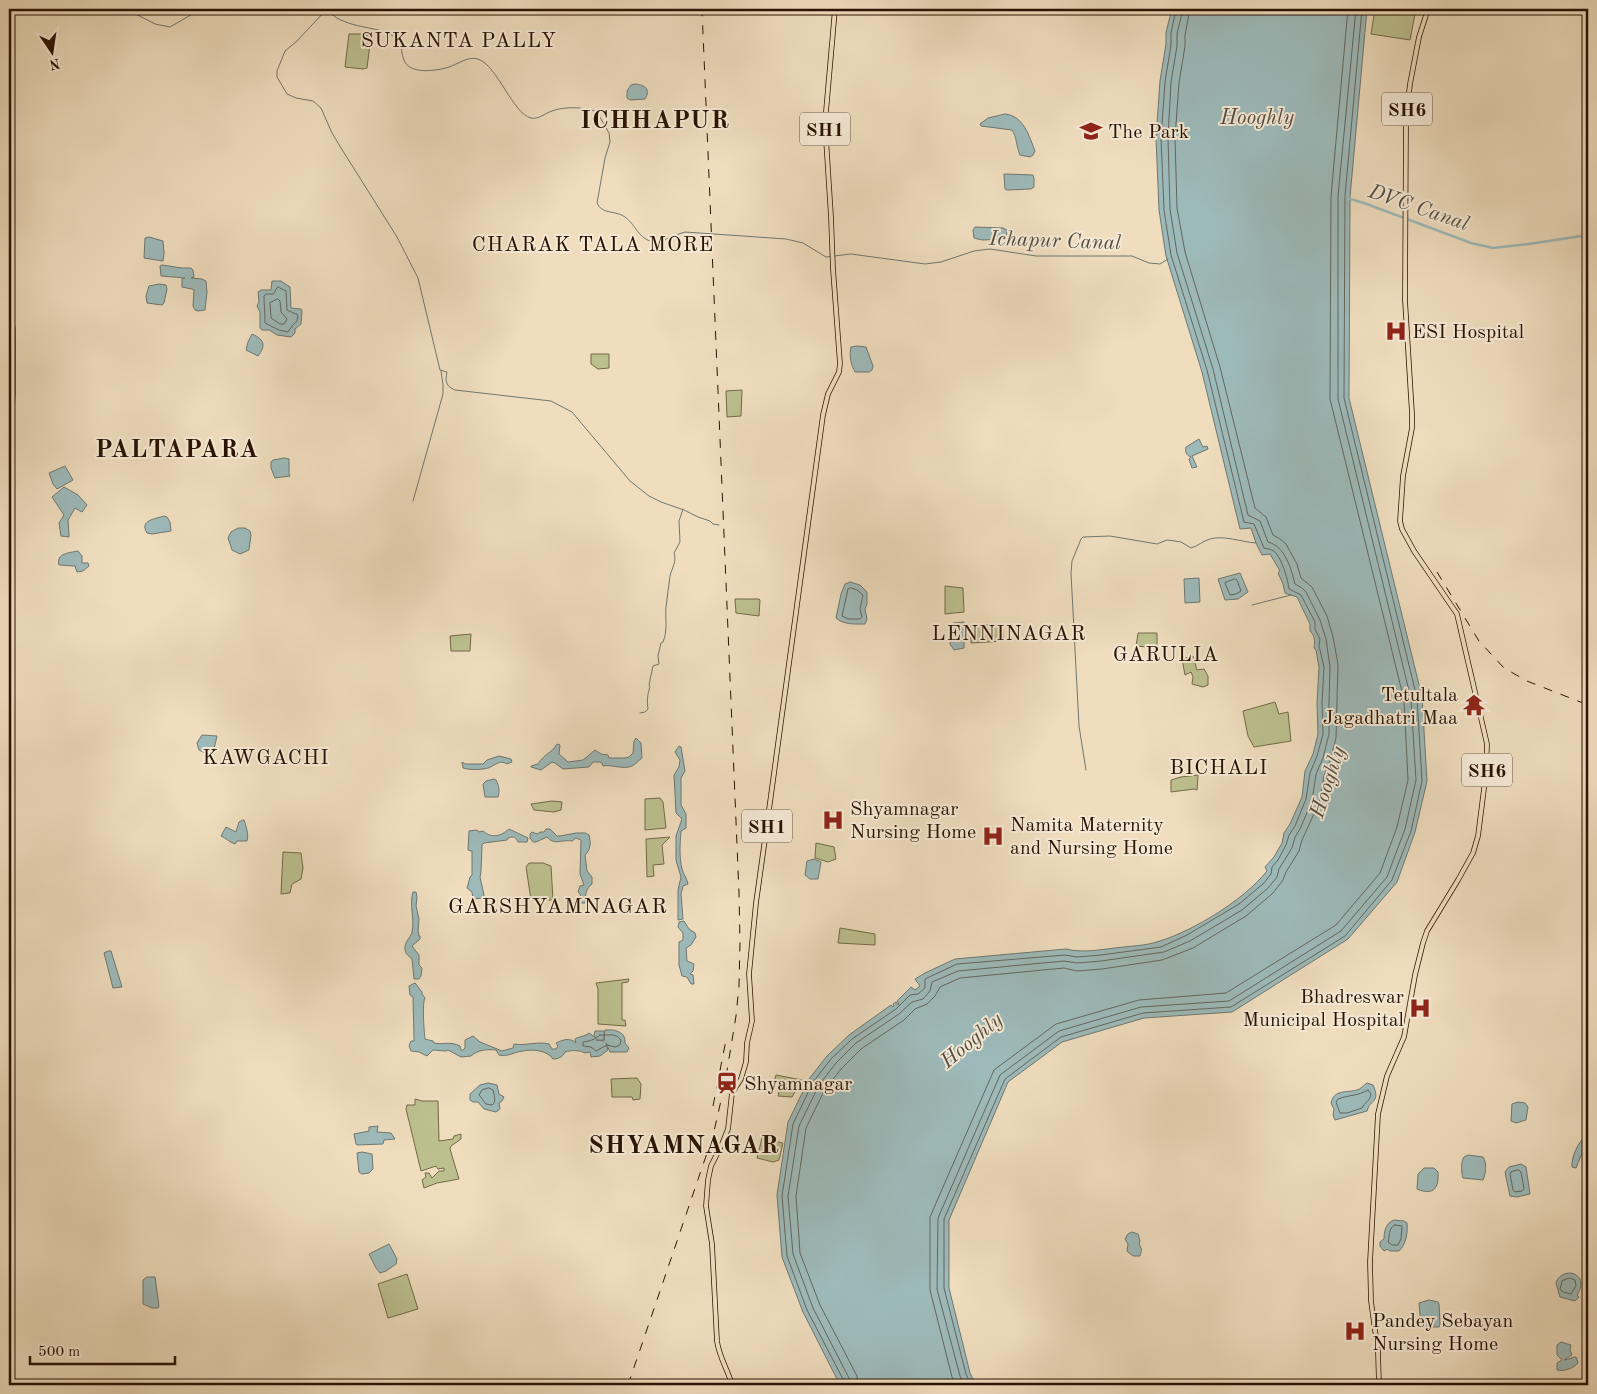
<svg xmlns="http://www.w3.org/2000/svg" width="1597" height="1394" viewBox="0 0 1597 1394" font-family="'Old Standard TT',serif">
  <rect width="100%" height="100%" fill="#efddbe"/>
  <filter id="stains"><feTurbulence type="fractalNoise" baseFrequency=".004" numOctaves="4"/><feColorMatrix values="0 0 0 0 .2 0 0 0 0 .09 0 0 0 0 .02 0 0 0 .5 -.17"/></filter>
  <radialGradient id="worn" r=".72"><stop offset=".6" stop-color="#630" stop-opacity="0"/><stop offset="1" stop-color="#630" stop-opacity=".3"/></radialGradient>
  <!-- green -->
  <g fill="#bcc08f" stroke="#736948">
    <path d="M1375 9H1416L1410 40 1371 34Z"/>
    <path d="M349 34H360L371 36 367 68 363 69 345 67Z"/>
    <path d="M591 354H609V368L598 369 591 364Z"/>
    <path d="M742 390 741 416 727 417 726 391Z"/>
    <path d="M945 586 963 588 964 612 945 614Z"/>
    <path d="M735 599H759L760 600 759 616 736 613Z"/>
    <path d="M1002 624 1004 641 971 643 970 626Z"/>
    <path d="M1138 633H1157V648L1136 646Z"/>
    <path d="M471 634 470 651H451L450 636Z"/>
    <path d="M1193 656 1197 670 1204 669 1208 676V685L1203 687 1192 684 1193 677 1191 672 1185 675 1182 659Z"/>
    <path d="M1275 702 1279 714 1288 712 1291 741 1254 747 1248 736 1243 711Z"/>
    <path d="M1198 775 1197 790 1194 789 1171 792V780L1181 777Z"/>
    <path d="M660 798 663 802 666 828 645 830V799Z"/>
    <path d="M552 801 562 802 561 810 554 812 534 810 531 804Z"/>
    <path d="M670 837 662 845 664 864 653 865 654 876 647 877 646 839Z"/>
    <path d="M816 843 834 847 836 859 828 862 815 858Z"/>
    <path d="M283 852 301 853 303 868 301 879 292 884 290 893 281 894Z"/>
    <path d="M529 863H543L551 866 553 900H531L526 867Z"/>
    <path d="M840 928 875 934V945L838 943Z"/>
    <path d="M629 979 628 982 622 983V1020H625L626 1026 598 1024V989L596 983Z"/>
    <path d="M776 1075 802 1080 792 1097 778 1096 781 1084 774 1082Z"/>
    <path d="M637 1078 641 1084 640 1099 633 1100 632 1097H612L611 1079Z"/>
    <path d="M415 1099 422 1101H438L439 1141 453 1139 454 1136 461 1134V1139L451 1146 450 1149 459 1179 437 1183 424 1188 422 1180 426 1177 425 1173H429L432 1178 439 1171H444V1168L438 1169 436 1166 421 1171 406 1109 407 1105H415Z"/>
    <path d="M762 1138 783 1143 779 1160 773 1162 757 1158Z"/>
    <path d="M407 1274 418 1309 388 1318 378 1284Z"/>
  </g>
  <!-- water -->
  <g fill="#9dbaba" stroke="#6f7770">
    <path d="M1172 9H1367L1350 197 1349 398 1422 697 1427 781 1415 832 1397 882 1348 939 1232 1012 1144 1018 1062 1042 1008 1082 949 1220V1288L970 1373 976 1385H840L803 1312 782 1257 777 1195 788 1122 809 1079 827 1056 849 1035 891 1005 893 1007 894 1006 893 1004 896 1002 898 1005 899 1004 897 1001 911 987 915 990 920 986 915 979 925 973 955 959 1066 949C1082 953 1098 950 1115 948 1129 946 1146 946 1160 941 1195 930 1245 899 1267 871L1265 867 1274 857 1282 843 1284 833 1290 824 1302 797 1305 771 1313 754 1318 734 1317 703 1319 667 1316 650 1314 648C1315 641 1315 636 1310 631V624L1297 597 1285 593 1283 584 1278 573 1280 571 1270 554 1262 555 1256 543 1251 528 1240 529 1202 372 1166 256 1159 210 1156 138 1160 81 1166 44V32Z"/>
    <path d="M635 84C645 85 651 89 645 99L630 100 627 98V91L631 85Z"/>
    <path d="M1005 114C1024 116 1029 136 1035 151L1033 155 1030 157 1020 155C1016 146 1017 137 1012 130L981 126 980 124 988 118Z"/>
    <path d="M1004 174 1033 175 1034 178V187L1031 189 1007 190 1005 189Z"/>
    <path d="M975 227 1003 228 1007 230 1006 239 982 240 974 238 973 230Z"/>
    <path d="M149 237 163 241 164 253 163 261 144 258 145 238Z"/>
    <path d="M162 265 182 268H191L193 270 194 277 191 278 202 279 206 281 207 292 205 310 198 311 195 310 193 306 194 290 192 289 182 287V279L185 278 161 276 160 266Z"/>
    <path d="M272 281H281L290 287 291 308 301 309 302 310 301 324 295 329V333L291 337 277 335 269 330H262L260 328V312L257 306 259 302 258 292 261 290H271Z"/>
    <path d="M159 284 166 285 167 289 164 303 162 305 147 303 146 296 149 286Z"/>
    <path d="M252 334C266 340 265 347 258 356L246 350 248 342Z"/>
    <path d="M857 346 866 347 873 366 872 370 869 372H855C851 365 849 356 851 347Z"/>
    <path d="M1199 439 1203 447 1207 446 1208 449 1192 456 1197 467 1192 468 1189 459 1191 457C1186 455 1185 452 1186 447Z"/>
    <path d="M284 458 289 459V474L290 476 275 478 271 468V462L273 460Z"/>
    <path d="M65 466 73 480 57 489 53 484 49 473Z"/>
    <path d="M64 487 78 495 87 505 82 512 75 508 68 520 69 535V537L61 536 59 523 64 515 52 497Z"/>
    <path d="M164 516 167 517 170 522 171 531 152 534 147 533C139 520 155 519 164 516Z"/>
    <path d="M238 528H245L250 531 251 535 249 550 240 554 232 550 228 538 231 532Z"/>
    <path d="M78 551 82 556V563H88L89 566 83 571 77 572 75 566 59 565C56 553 69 553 78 551Z"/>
    <path d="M1240 573 1248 592 1238 599 1225 600 1218 579Z"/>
    <path d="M1199 578 1200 602 1185 603 1184 579Z"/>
    <path d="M850 582 860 585 867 592V604L865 609 867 619 865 624C855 624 844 625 836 618L841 594 845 584Z"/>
    <path d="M964 622V648L954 650 950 644 953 623Z"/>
    <path d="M202 735 217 736 214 749 211 751 209 755 199 750 197 743Z"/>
    <path d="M636 738 641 743 642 758C639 760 636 764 632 766 623 770 611 764 603 766L602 763 600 762H593L589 767 563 769 555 763 552 762 541 770 531 767V766L538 764C544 754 552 753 557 744L560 745 559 754 568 762 583 760 595 750 601 754 608 755 609 758H625L629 757 633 753 634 741Z"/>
    <path d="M679 746 681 747 685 771 681 778V805L686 814V828L681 831C680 843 679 857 682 869 683 874 687 878 688 884L683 886 681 894 683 919 678 920V890L681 877 676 860V836L682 819 676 813 674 775 679 767 680 760 675 752Z"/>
    <path d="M499 756 511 759 512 762 507 764C499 759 495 766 488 768 481 770 470 770 463 768L462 762 465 764H483L487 760Z"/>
    <path d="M494 779 496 780C499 786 500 791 498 797H485L483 784 486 781Z"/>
    <path d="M243 820H244C246 826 249 835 247 841H237L235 844C229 842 226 838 221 836L226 827 236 832 239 822Z"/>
    <path d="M509 829 528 838 527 842H518C516 837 514 836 508 838L507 840 484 843 482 845 481 872 480 877 484 895 483 898 473 899 472 892 467 888 470 877 472 875V851L468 850 469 831 477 830 479 832 483 831C492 839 501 836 509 829Z"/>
    <path d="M546 829H550L557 836H560L576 833H585L589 835C591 842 591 850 585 855L587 871 592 877V884C586 888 585 896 585 903H580L581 899 580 894 578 892 580 886 584 885 580 874 581 840 576 838 572 841C562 839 554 846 547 837L536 842H533L530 838V834L532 832 537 834 540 832H544Z"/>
    <path d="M814 859 821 862 818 879H810L805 875 807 861Z"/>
    <path d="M413 892H416L417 897 416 906 419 919 418 931 419 934 418 935 420 936V939L412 946 419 955V965L422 968 421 976 419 979H414L412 959C409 956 406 955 405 950 404 941 411 938 412 932 415 920 409 904 413 892Z"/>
    <path d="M684 921 689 929 695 933 696 937 691 945 686 948 687 961 694 964 693 971 690 974 693 975 694 984H691L687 977 682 976 679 965V942L683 940V933L678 927 679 922Z"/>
    <path d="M108 951H111L122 987 113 988 104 953Z"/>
    <path d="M415 983 422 992V994L425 998C422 1003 424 1031 425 1039L433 1041 434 1043C443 1045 450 1041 460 1046L461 1050H463L465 1048V1040L473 1036 480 1042 502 1051 513 1048 514 1044C526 1046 538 1041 549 1044L552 1049H556L558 1046 556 1043C562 1040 570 1037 576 1043L575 1039C580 1036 584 1037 589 1033L596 1038 594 1035 595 1031H604V1040H596L604 1041 605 1030C615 1029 626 1032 625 1043L629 1048 627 1052H610L606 1043 608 1050 600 1056 591 1057 590 1052 585 1053C579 1050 572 1050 565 1052 563 1057 558 1059 553 1059 547 1050 532 1049 523 1051 514 1052 508 1057 499 1055L496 1050C486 1049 478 1050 471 1056L461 1057 448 1050 446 1051 433 1050 427 1056 419 1052 411 1051 409 1046 411 1041H414V1038L413 997 410 995 409 986Z"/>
    <path d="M488 1083 497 1085 499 1094 504 1097 502 1101 499 1103 500 1109 496 1112 484 1109 478 1102H473L470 1100V1094L480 1085Z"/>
    <path d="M1367 1083 1373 1085C1381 1103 1370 1099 1367 1111L1335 1120 1333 1115 1334 1109 1331 1103C1334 1089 1347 1093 1357 1090 1361 1089 1364 1085 1367 1083Z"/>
    <path d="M1518 1102 1525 1103 1528 1107 1526 1120 1516 1123 1511 1121 1512 1104Z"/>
    <path d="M1588 1122V1147L1582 1153 1576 1168 1572 1167C1571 1158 1578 1142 1585 1137L1586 1125Z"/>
    <path d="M378 1126 377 1132 391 1133 395 1139 384 1140 383 1144 357 1145 356 1144 354 1134 369 1131V1127Z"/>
    <path d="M362 1152 372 1154 373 1169 369 1173 362 1174 359 1172 357 1153Z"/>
    <path d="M1468 1155 1483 1157C1487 1163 1486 1173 1483 1180L1463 1178C1461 1171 1461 1162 1464 1157Z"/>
    <path d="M1521 1164 1526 1167 1530 1194 1517 1197 1510 1196 1505 1172 1509 1167Z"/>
    <path d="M1424 1168H1434L1438 1172C1439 1188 1434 1196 1417 1189L1418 1174Z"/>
    <path d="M1394 1220 1404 1221 1407 1223C1408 1232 1406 1245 1399 1251H1390L1387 1249 1385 1251 1383 1250 1380 1246V1242L1384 1239C1384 1231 1386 1223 1394 1220Z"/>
    <path d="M1132 1232 1138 1234 1140 1241 1139 1244C1143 1250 1141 1251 1140 1256H1133L1127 1251 1128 1244 1125 1239 1128 1234Z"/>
    <path d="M389 1244 397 1259 396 1264 386 1271 380 1273 376 1268 369 1254Z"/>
    <path d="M1571 1273C1583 1276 1583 1286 1577 1295L1579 1297 1575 1301 1560 1297 1556 1283C1558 1276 1564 1273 1571 1273Z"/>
    <path d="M147 1277H155L159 1306 158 1308H152L143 1304V1280Z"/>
    <path d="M1429 1300 1438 1302 1439 1304 1440 1324 1439 1327H1422L1421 1326 1419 1303Z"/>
    <path d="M1561 1342 1571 1345 1570 1350 1572 1355 1564 1360C1569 1360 1571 1357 1576 1357L1578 1363C1574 1368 1563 1372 1557 1370V1363L1562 1360 1557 1355V1345Z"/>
  </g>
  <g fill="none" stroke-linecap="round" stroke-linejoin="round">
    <!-- shore -->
    <g stroke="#64665e" stroke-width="1">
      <path d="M278 287 286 291 287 310 298 315 297 321 292 326 288 332 279 330 265 323C265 313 264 305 264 296L266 294H273Z"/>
      <path d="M278 299 280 301 281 312 287 319 284 324H280L271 318 270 303Z"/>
      <path d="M1235 579 1237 580 1241 591 1236 594 1230 595 1225 583Z"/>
      <path d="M851 588 857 590 863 595 860 609 862 617 860 619H848L842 616 848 589Z"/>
      <path d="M600 1035C608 1036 615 1032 621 1040L620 1045 615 1047 607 1045 596 1051 591 1047 583 1046V1042C589 1041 595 1040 600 1035Z"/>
      <path d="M489 1088 493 1090C494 1095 497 1102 492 1105L486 1104 479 1095 482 1090Z"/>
      <path d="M1368 1090 1371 1094C1370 1101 1365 1102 1362 1108L1347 1113H1340L1336 1102 1338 1099C1348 1095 1358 1096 1368 1090Z"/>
      <path d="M1519 1170 1521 1172 1524 1189 1522 1191 1515 1192 1513 1190 1510 1174 1511 1172Z"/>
      <path d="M1395 1225 1402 1226 1401 1239 1398 1245H1392L1388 1242C1390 1236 1388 1228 1395 1225Z"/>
      <path d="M1570 1278 1575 1280 1576 1286 1571 1294 1563 1292 1560 1289 1562 1281Z"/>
      <path d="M844 1385V1381L807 1310 787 1256 782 1196 793 1124 813 1082 831 1059 852 1039 896 1009 910 995 918 994 925 988V979L957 964 1065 955 1077 957 1101 955 1161 947 1187 935 1239 904 1264 883 1271 874 1272 867 1278 860 1286 845 1289 835 1295 826 1306 799 1310 773 1317 756 1323 734 1322 703 1324 667 1319 646 1320 639 1315 629V622L1301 595 1289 589C1288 580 1281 554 1272 550 1270 549 1267 549 1264 548L1254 524 1244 522 1207 370 1171 255 1164 210 1161 138 1165 82 1171 45V33L1176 9"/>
      <path d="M851 1385 849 1378 813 1308 793 1254 788 1196 799 1126 819 1085 836 1063 856 1043 899 1014 912 1002 923 999 930 991 932 982 958 971 1064 961 1077 963 1101 961 1164 952 1190 941 1242 910 1268 888 1277 877 1279 869 1292 848 1295 837 1300 829 1312 801 1316 774 1323 758 1329 734V703L1330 667 1326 639 1320 620 1306 592 1302 588 1295 584C1291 569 1286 547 1268 542L1260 521 1248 515 1213 369 1177 253 1170 209 1168 138 1171 82 1177 46V34L1183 9"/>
      <path d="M858 1385 857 1376 820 1305 800 1253 796 1196 806 1128 825 1089 842 1068 861 1049 904 1020 915 1009 927 1004 935 996 940 987 960 978 1064 968 1077 971 1102 969 1162 960 1193 948 1246 916 1273 893 1283 880 1286 872 1299 851 1302 840 1319 803 1324 776 1330 761 1336 738 1338 664 1333 637 1327 616 1312 587 1301 578 1297 564 1286 544 1280 539 1273 535 1266 517 1255 508 1220 367 1185 252 1177 208 1175 138 1179 83 1185 46V35L1190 9"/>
      <path d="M956 1385 952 1377 930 1290V1217L994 1070 1056 1024 1139 1000 1226 993 1336 925 1380 873 1397 827 1408 780 1404 700 1330 399 1331 196 1348 9"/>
      <path d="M964 1385 960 1376 937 1289 938 1218 1000 1075 1059 1031 1141 1007 1229 1001 1341 931 1387 877 1405 829 1416 780 1411 699 1338 399V196L1356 9"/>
      <path d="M971 1385 966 1374 944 1288V1219L1005 1079 1061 1037 1143 1013 1231 1007 1345 936 1392 880 1411 831 1422 781 1417 698 1344 398 1345 196 1362 9"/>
    </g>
    <!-- stream -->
    <g stroke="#6f7770" stroke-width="1">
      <path d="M126 9 155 24 170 27 201 9"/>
      <path d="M326 9C331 13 335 18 341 20 362 30 383 26 400 41 402 47 401 54 404 60 409 75 437 71 449 67 458 64 468 56 478 59 497 65 513 114 531 118 538 120 545 113 552 111 565 106 585 107 597 112L609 133 610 142 605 158 597 203C602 215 616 210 625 217 638 227 636 237 655 243 665 240 674 235 685 232L786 239 803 243 826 257 851 254 925 264 941 262 974 251 990 249 1036 256H1132L1149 263 1160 264 1168 259"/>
      <path d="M326 10 297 41 285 51 277 71V77L287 94 296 98 313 101 321 108 332 133 341 148 397 237 418 278 440 370 447 372C445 382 446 386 455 390L551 401 572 412 630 481 649 496 661 502 684 510 698 517 710 521 713 524 719 525"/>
      <path d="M413 501 443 394V385L441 371"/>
      <path d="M1252 605 1291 595"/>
      <path d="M640 713 645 712 648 709C647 702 647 695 650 687L649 685 653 666 659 664 658 656 661 643 663 642C668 630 665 619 666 607 667 597 669 586 670 576 672 568 677 561 674 553L680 542 679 521 683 509"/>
      <path d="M1086 770 1079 726 1071 573 1072 561 1081 539 1083 537 1110 536 1157 544 1167 540 1175 541 1181 542 1191 548C1198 546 1203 541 1210 539 1224 535 1241 542 1256 543"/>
    </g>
    <!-- canal -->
    <path stroke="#9dbaba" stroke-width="2.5" d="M1347 198 1364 203 1471 243 1493 248 1529 244 1588 235"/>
    <!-- major casing -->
    <g stroke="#2a1202" stroke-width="5.5">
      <g id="major">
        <path d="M732 1385C728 1370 719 1357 717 1341L712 1244 706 1206 708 1180 711 1166 722 1144 728 1129 732 1093 741 1079 746 1062 747 1043 752 1021 749 974 756 903 765 839 823 415 828 394 839 372 840 364 833 269 831 217 825 123 835 9"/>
        <path d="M1379 1385 1378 1352 1371 1301 1370 1262 1378 1114 1387 1076 1404 1037 1415 975 1423 943 1427 931 1458 880 1473 853 1478 836 1486 773 1487 744 1457 614 1414 551 1402 529 1400 521 1403 476 1412 428V414L1405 300 1406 118 1410 84 1419 37 1428 9"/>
      </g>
    </g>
    <!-- highway casing -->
    <g stroke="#2a1202" stroke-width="7">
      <path id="highway" d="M9 299 12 329V394L9 451"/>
    </g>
    <!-- major -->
    <use href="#major" stroke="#efddbe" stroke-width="4"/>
    <!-- highway -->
    <use href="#highway" stroke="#efddbe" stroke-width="5"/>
    <!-- rail -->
    <g stroke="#2a1202" stroke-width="1" stroke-dasharray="9 9" stroke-linecap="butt">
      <path d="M1437 572 1479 641 1504 668 1527 681 1588 705"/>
      <path d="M713 1106 726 1040"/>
      <path d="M628 1385 706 1156 715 1127 725 1083 736 1016 739 986 740 942 739 893 702 9"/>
    </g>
  </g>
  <!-- icons -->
  <defs>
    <g id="university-bare" transform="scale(1.725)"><path d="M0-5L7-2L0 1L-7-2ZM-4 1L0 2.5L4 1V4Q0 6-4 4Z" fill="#8f2418" stroke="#f5e9d5" stroke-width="2.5" paint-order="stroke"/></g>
    <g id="hospital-bare" transform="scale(1.725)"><path d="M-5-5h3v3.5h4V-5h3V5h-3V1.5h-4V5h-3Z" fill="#8f2418" stroke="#f5e9d5" stroke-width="2.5" paint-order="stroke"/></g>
    <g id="temple-bare" transform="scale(1.725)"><path d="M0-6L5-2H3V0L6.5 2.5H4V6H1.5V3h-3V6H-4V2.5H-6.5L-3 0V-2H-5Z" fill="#8f2418" stroke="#f5e9d5" stroke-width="2.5" paint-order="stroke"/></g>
    <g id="station-bare" transform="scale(1.725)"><path d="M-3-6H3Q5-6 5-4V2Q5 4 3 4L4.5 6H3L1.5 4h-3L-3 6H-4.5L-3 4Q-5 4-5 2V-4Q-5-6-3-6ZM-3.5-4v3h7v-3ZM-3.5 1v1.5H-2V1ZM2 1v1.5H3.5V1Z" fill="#8f2418" stroke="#f5e9d5" stroke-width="2.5" paint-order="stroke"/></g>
  </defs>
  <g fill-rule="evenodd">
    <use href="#university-bare" x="1091" y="131"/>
    <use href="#hospital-bare" x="1396" y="331"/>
    <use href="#temple-bare" x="1474" y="705"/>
    <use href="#hospital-bare" x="833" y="820"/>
    <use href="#hospital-bare" x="993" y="836"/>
    <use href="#hospital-bare" x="1420" y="1008"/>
    <use href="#station-bare" x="727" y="1083"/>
    <use href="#hospital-bare" x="1355" y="1331"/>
  </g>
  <g text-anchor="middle" stroke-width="4" stroke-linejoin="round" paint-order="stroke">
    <!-- shield labels -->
    <g fill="#f5e9d5" stroke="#675241" stroke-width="1">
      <rect x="1382" y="92.5" width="50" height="33" rx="4"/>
      <rect x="800" y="112.5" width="50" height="33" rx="4"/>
      <rect x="1462" y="753.5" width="50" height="33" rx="4"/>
      <rect x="742" y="809.5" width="50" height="33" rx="4"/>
    </g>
    <g font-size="19" font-weight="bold" fill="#2a1202">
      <text x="1407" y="116">SH6</text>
      <text x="825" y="136">SH1</text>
      <text x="1487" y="777">SH6</text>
      <text x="767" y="833">SH1</text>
    </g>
    <!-- poi labels -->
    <g font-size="20" fill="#2a1202" stroke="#f5e9d5" text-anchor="start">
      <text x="1108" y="138">The Park</text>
      <text x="1412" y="338">ESI Hospital</text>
      <text x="1458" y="701" text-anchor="end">Tetultala<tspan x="1458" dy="23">Jagadhatri Maa</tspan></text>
      <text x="850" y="815">Shyamnagar<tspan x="850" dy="23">Nursing Home</tspan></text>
      <text x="1010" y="831">Namita Maternity<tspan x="1010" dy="23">and Nursing Home</tspan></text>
      <text x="1404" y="1003" text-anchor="end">Bhadreswar<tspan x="1404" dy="23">Municipal Hospital</tspan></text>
      <text x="744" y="1090">Shyamnagar</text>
      <text x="1372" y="1327">Pandey Sebayan<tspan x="1372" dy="23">Nursing Home</tspan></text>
    </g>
    <!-- neighbourhood labels -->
    <g font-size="21" letter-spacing="1" fill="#2a1202" stroke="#f5e9d5">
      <text x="459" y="47">SUKANTA PALLY</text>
      <text x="593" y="251">CHARAK TALA MORE</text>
      <text x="1009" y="640">LENNINAGAR</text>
      <text x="1166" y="661">GARULIA</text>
      <text x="266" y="764">KAWGACHI</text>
      <text x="1219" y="774">BICHALI</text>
    </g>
    <!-- water labels -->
    <g font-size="21" font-style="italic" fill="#524d42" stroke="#f5e9d5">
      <text x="1257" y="124">Hooghly</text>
      <text transform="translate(1419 207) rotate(19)" y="7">DVC Canal</text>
      <text transform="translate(1055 240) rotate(2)" y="7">Ichapur Canal</text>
      <text transform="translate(1327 782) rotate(-72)" y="7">Hooghly</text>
      <text transform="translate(971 1040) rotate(-40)" y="7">Hooghly</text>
    </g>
    <!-- quarter labels -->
    <g font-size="22" letter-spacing="1" fill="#2a1202" stroke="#f5e9d5">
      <text x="558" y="913">GARSHYAMNAGAR</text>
    </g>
    <!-- district labels -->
    <g font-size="25" font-weight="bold" letter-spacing="1" fill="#2a1202" stroke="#f5e9d5">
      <text x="655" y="128">ICHHAPUR</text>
      <text x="177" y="457">PALTAPARA</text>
      <text x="684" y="1153">SHYAMNAGAR</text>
    </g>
  </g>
  <!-- margin -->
  <rect width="1597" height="1394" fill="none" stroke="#efddbe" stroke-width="30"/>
  <rect x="10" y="10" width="1577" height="1374" fill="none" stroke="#2a1202" stroke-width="2.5"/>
  <rect x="15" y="15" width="1567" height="1364" fill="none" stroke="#2a1202"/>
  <!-- north arrow -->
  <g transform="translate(52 52) rotate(167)" stroke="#f5e9d5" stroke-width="4" paint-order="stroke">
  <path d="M0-4L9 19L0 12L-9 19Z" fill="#2a1202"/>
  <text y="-8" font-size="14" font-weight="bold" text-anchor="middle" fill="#2a1202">N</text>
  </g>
  <!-- scale -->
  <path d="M30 1356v8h145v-8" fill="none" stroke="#2a1202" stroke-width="2.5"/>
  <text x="38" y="1356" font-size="15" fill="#2a1202" stroke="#f5e9d5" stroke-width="4" paint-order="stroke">500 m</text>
  <rect width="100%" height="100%" filter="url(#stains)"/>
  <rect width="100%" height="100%" fill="url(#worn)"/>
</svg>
